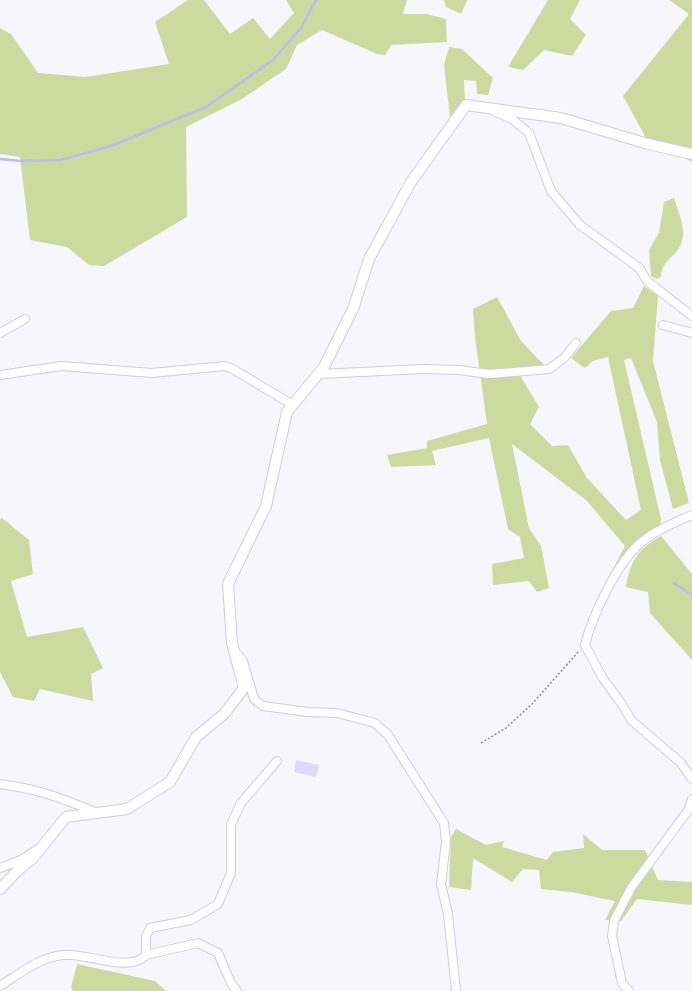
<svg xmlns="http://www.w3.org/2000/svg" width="692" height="991" viewBox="0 0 692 991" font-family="Figtree,sans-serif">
  <rect width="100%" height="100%" fill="#f7f6fd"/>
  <!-- green -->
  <g fill="#ccdaa0">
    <path d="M188 0H204L230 34 253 18 270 39 294 13 286 0H407L403 14H426L446 19 447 42 391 45 385 55 377 54 322 30 297 45 286 69 242 99 186 127 187 217 104 266 89 265 67 247 30 240 20 157 0 154V28L11 34 38 73 86 77 169 64 155 22Z"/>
    <path d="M444 0H467L461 14 446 7Z"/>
    <path d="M548 0H580L570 19 586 35 572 56 544 50 523 70 508 67Z"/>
    <path d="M669 0H692V162L646 138 623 96 689 14Z"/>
    <path d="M449 47 462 49 493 78 488 95 477 94 476 81 464 80 465 101 450 117 444 65Z"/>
    <path d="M674 198C678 211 687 230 681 244 675 258 661 260 661 277L657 279 651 276 649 250 659 233 664 202Z"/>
    <path d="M644 286 658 296 653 361 689 503 673 509 660 460 657 422 631 358 624 360 661 519 660 526 636 541 616 571 613 569 625 546 587 501 512 444 529 528 541 546 549 588 537 592 529 581 493 585 492 564 524 558 520 537 508 529 489 438 432 451 436 465 391 467 387 455 427 448V441L487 424 475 337 473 309 497 297 521 341 545 366 516 369 539 407 530 424 552 446 568 445 587 478 626 520 641 510 608 357 593 361 585 368 571 358 611 311 633 308Z"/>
    <path d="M2 518 29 540 33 574 11 581 27 637 83 627 103 668 91 674 93 701 40 689 34 701 13 697 0 672V519Z"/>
    <path d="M661 536 692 574V660L650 613 648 592 626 587C631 560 637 550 661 536Z"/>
    <path d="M456 829 486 845 504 841 502 847 547 860 553 852 584 848 583 834 602 850H645L658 880 692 882V905L637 899 621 921 605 920 615 901 571 892 541 889 539 870 523 869 512 882 473 858 471 890 449 887 451 837Z"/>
    <path d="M77 964 155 981 166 991H73L71 987Z"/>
  </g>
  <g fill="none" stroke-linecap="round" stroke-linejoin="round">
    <!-- stream -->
    <g stroke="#c2b8f0" stroke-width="2.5">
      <path d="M0 159 21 161 60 160 111 146 206 107 273 60 301 28 316 0"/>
      <path d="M674 583 692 595"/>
    </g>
  </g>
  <!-- building -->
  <path fill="#dfd9fc" d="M296 760 319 765 316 777 294 772Z"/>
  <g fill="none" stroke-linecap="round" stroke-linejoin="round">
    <!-- minor casing -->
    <g stroke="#cec9e9" stroke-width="10">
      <g id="minor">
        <path d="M494 111 512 119 529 133 551 191 580 225 627 259 640 269 647 281 692 316"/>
        <path d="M663 325 692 333"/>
        <path d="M0 333 25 319"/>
        <path d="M319 374 423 369 459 370 489 374 549 369 564 358 576 343"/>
        <path d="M0 375 61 366 152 373 225 366 231 368 293 405"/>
        <path d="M692 515C674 523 653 531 638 545 616 566 592 616 585 645L602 677 621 703 632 721 680 762 692 779"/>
        <path d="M235 651 243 661 254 699 263 706 308 712 337 713 375 723 388 735 444 823 446 842 441 884 448 914 456 991"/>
        <path d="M0 784C37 789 63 798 97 813"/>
        <path d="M0 868 21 860 38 849"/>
        <path d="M146 955 198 943 218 953 231 983 237 991"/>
        <path d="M0 986C19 974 40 957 63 955 85 952 130 974 146 955V936L150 928 191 920 218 904 231 873V825L241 803 277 761"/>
        <path d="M629 991 622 983 612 936 614 921 631 888 689 809 692 799"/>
      </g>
    </g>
    <!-- tertiary casing -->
    <g stroke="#cec9e9" stroke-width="12">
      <path id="tertiary" d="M0 889 18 870 33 858 66 817 127 809 170 782 196 737 224 714 244 688 232 643 228 584 266 506 287 412 324 367 353 309 369 259 411 182 466 105 561 118 648 144 692 154"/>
    </g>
    <!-- path -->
    <path stroke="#8c8a93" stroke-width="1.5" stroke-dasharray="2 2" stroke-linecap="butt" d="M481 743 506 728 532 704 579 651"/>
    <!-- minor -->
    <use href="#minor" stroke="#fff" stroke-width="8"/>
    <!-- tertiary -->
    <use href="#tertiary" stroke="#fff" stroke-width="10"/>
  </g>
</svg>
